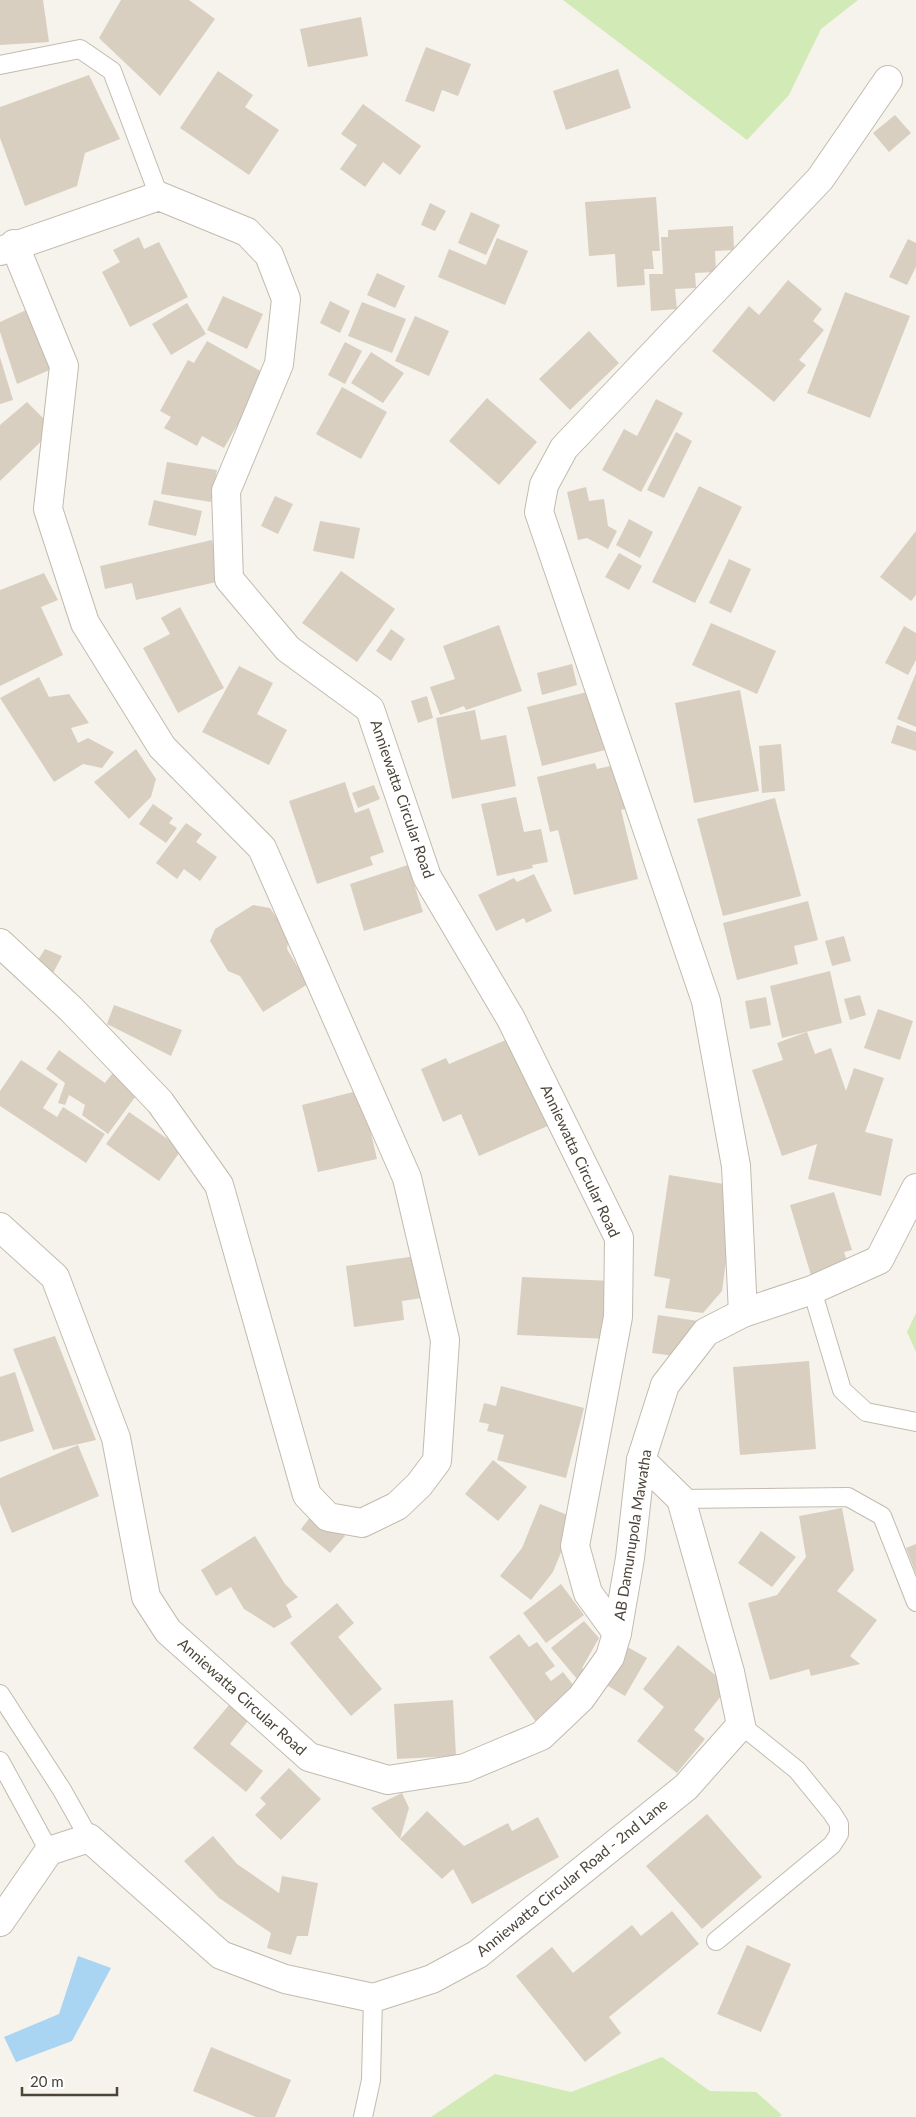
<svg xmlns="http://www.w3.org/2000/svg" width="916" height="2117" viewBox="0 0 916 2117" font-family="Lato,sans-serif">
  <rect width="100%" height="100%" fill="#f6f3ec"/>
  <!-- green -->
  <g fill="#d2eab5">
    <path d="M563 0H858L821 29 789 95 747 140Z"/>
    <path d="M916 1313V1352L907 1332Z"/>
    <path d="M662 2057 710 2091 756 2092 782 2115 779 2117H431L495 2074 571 2092Z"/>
  </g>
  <!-- water -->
  <path fill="#a9d4f2" d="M78 1956 111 1968 72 2041 16 2062 4 2037 59 2014Z"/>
  <!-- building -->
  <g fill="#d8cfc1">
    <path d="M0 0H43L49 42 0 45Z"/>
    <path d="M121 0H189L215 19 160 96 99 38Z"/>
    <path d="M361 17 368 56 308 67 300 29Z"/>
    <path d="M426 47 471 64 458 96 442 90 434 112 405 101Z"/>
    <path d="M618 69 631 108 566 130 553 91Z"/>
    <path d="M218 71 253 95 245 107 279 130 249 175 180 128Z"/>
    <path d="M89 75 120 139 85 153 77 186 25 206 0 138V107Z"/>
    <path d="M363 104 421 146 400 175 383 162 365 187 340 169 357 145 341 134Z"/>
    <path d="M895 115 911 133 889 152 873 133Z"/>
    <path d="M656 197 660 251H652L654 269H644L645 285 617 287 615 254 589 256 585 202Z"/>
    <path d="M430 203 446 211 435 231 421 225Z"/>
    <path d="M471 212 500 225 486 255 458 243Z"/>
    <path d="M733 226 734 250 715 251 716 272 695 273 696 288 675 289 677 309 651 311 649 274H663L661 237H668V230Z"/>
    <path d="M139 237 144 249 159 242 188 297 130 327 102 272 120 262 113 250Z"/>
    <path d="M497 238 528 251 505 305 438 277 449 249 486 265Z"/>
    <path d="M908 239 916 243V267L907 285 889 277Z"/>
    <path d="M377 273 405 286 395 308 367 295Z"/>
    <path d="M788 280 822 309 813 321 824 330 799 360 806 365 774 402 712 351 749 306 759 315Z"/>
    <path d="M845 292 910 316 870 418 807 393Z"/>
    <path d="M223 296 263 314 247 349 207 330Z"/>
    <path d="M330 301 350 311 340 333 320 323Z"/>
    <path d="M362 302 406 319 392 353 348 336Z"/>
    <path d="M187 303 206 334 171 355 152 324Z"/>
    <path d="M37 305 59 366 17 384 0 332V322Z"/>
    <path d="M415 316 449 331 429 376 395 361Z"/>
    <path d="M589 331 619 363 570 410 539 379Z"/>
    <path d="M207 341 264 373 250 397 253 398 224 448 202 436 197 446 164 428 171 417 160 411 188 360 194 363Z"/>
    <path d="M345 342 362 351 345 384 328 375Z"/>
    <path d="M371 352 404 373 383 403 351 383Z"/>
    <path d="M0 357 13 400 0 404Z"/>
    <path d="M342 387 387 412 361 459 316 434Z"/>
    <path d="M487 398 537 442 499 485 449 441Z"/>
    <path d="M656 399 683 413 641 492 602 470 624 429 637 436Z"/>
    <path d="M27 402 54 429 0 481V425Z"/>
    <path d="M676 432 692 441 664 498 647 490Z"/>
    <path d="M167 462 217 470 211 502 161 494Z"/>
    <path d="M699 486 742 507 695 603 652 582Z"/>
    <path d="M586 487 589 501 604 499 608 526 617 531 608 549 587 538 578 540 567 492Z"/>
    <path d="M275 496 293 504 278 534 261 526Z"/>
    <path d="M154 500 202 511 196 536 148 525Z"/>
    <path d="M629 519 653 532 640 558 616 545Z"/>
    <path d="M320 521 360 528 354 559 313 551Z"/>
    <path d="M916 531V595L911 601 880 577Z"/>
    <path d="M212 540 221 581 136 600 132 583 105 589 100 566Z"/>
    <path d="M619 553 642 566 629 590 605 577Z"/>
    <path d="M729 559 751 569 731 613 709 603Z"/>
    <path d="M341 571 395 609 357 662 302 623Z"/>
    <path d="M44 573 58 600 41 607 63 655 0 686V590Z"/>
    <path d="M180 607 224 688 178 713 143 648 170 634 161 618Z"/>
    <path d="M711 623 776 651 757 694 692 665Z"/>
    <path d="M499 625 522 691 466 710 464 706 440 715 430 687 455 679 443 646Z"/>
    <path d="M904 626 916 633V660L908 675 885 663Z"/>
    <path d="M391 629 405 639 391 661 376 651Z"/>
    <path d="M572 664 577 685 542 695 537 673Z"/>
    <path d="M239 666 273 683 257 714 287 730 269 765 202 732Z"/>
    <path d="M916 673V727L897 719Z"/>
    <path d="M39 677 49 697 69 694 89 723 71 728 78 743 88 738 114 752 102 768 83 764 54 782 0 698Z"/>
    <path d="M740 690 759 791 694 803 675 703Z"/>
    <path d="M591 691 605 750 542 766 527 707Z"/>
    <path d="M427 696 433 718 418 723 411 701Z"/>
    <path d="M475 710 481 740 506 735 516 786 452 799 436 718Z"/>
    <path d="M897 725 916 732V751L891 743Z"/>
    <path d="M781 744 785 791 762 793 759 746Z"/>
    <path d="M136 749 156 779 151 797 129 819 94 782Z"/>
    <path d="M595 763 597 769 619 764 630 808 621 810 638 879 574 895 558 830 550 832 537 777Z"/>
    <path d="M345 782 355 813 369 808 384 852 370 857 373 865 317 884 289 801Z"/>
    <path d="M374 785 380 799 358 808 352 793Z"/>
    <path d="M516 797 524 832 541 829 548 862 532 865 533 868 497 876 481 804Z"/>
    <path d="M775 798 801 896 723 916 697 819Z"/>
    <path d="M153 804 173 818 169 823 177 828 166 843 139 824Z"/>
    <path d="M186 823 202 834 196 842 217 857 200 881 184 869 177 879 156 863Z"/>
    <path d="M408 865 423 912 364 931 350 884Z"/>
    <path d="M534 874 552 911 526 923 524 918 496 931 478 895 514 878 517 882Z"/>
    <path d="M808 901 818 940 794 946 798 964 737 980 723 923Z"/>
    <path d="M253 905 270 908 289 936 287 949 308 984 263 1012 240 976 228 971 210 941 215 929Z"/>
    <path d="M844 936 851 961 832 966 825 941Z"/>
    <path d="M45 949 62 956 51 977 32 969Z"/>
    <path d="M830 971 842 1023 782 1038 770 986Z"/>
    <path d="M860 995 866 1015 850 1020 844 999Z"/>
    <path d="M766 997 771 1025 750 1029 745 1001Z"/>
    <path d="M114 1005 182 1030 171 1056 107 1024Z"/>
    <path d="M878 1009 913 1021 900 1060 864 1048Z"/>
    <path d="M807 1032 815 1054 831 1048 846 1091 854 1068 884 1078 865 1132 893 1139 881 1196 808 1179 817 1144 782 1156 752 1070 783 1060 777 1043Z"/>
    <path d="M513 1037 550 1125 479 1156 461 1114 443 1122 421 1069 446 1058 449 1064Z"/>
    <path d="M59 1050 105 1083 115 1070 141 1089 108 1134 82 1115 85 1105 69 1095 65 1105 58 1103 65 1083 46 1069Z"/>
    <path d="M21 1060 58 1084 43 1108 57 1117 63 1107 105 1134 86 1163 0 1106V1091Z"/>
    <path d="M361 1090 377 1159 318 1172 302 1105Z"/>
    <path d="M129 1112 182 1149 159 1181 106 1144Z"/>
    <path d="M669 1175 736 1186 722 1291 703 1313 665 1308 670 1279 654 1276Z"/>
    <path d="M834 1192 852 1250 844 1252 850 1270 813 1282 790 1205Z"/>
    <path d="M416 1256 422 1298 402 1301 404 1320 354 1327 346 1266Z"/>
    <path d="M522 1277 612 1281 610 1339 517 1335Z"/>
    <path d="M658 1315 698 1321 674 1356 652 1353Z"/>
    <path d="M55 1336 96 1440 53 1450 13 1349Z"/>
    <path d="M809 1361 816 1449 740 1455 733 1367Z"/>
    <path d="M15 1372 34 1431 0 1442V1377Z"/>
    <path d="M501 1386 584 1408 566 1478 497 1460 504 1435 487 1431 489 1424 479 1422 484 1403 496 1406Z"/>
    <path d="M78 1445 99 1496 12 1533 0 1504V1478Z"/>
    <path d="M493 1460 527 1487 498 1521 465 1494Z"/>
    <path d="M540 1504 575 1518 553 1572 531 1600 500 1576 522 1548Z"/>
    <path d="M842 1508 854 1570 837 1591 877 1620 850 1656 860 1664 811 1676 809 1669 770 1680 748 1603 777 1595 806 1557 799 1516Z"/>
    <path d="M315 1511 345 1536 330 1553 301 1529Z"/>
    <path d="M761 1531 796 1557 772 1587 738 1563Z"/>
    <path d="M255 1536 285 1584 298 1597 286 1605 292 1617 274 1628 244 1609 231 1587 216 1596 201 1570Z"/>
    <path d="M916 1544V1574L906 1548Z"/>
    <path d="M561 1584 584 1615 546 1643 523 1613Z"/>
    <path d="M337 1603 354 1623 338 1637 382 1689 351 1716 290 1643Z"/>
    <path d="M584 1621 599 1638 582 1668 587 1671 577 1679 551 1648Z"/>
    <path d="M519 1634 529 1647 537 1642 555 1666 545 1673 551 1681 563 1672 578 1691 536 1722 489 1657Z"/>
    <path d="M624 1645 647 1658 625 1696 603 1683Z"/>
    <path d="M678 1645 729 1686 694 1730 705 1739 677 1773 637 1741 664 1707 643 1689Z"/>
    <path d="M453 1700 456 1756 397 1759 394 1704Z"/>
    <path d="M229 1705 248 1721 230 1744 263 1771 246 1792 193 1748Z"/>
    <path d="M289 1768 321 1799 281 1840 255 1815 266 1804 260 1798Z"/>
    <path d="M402 1793 409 1808 400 1839 371 1808Z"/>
    <path d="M427 1811 464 1846 508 1823 512 1831 538 1817 559 1857 472 1904 453 1869 442 1879 400 1839Z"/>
    <path d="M707 1814 762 1877 702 1929 646 1866Z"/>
    <path d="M213 1836 237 1864 279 1893 282 1876 318 1883 308 1936H297L291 1955 267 1948 271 1933 219 1898 184 1861Z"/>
    <path d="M672 1911 699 1944 609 2017 621 2033 585 2062 516 1976 552 1947 573 1973 632 1925 641 1936Z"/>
    <path d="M747 1945 791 1964 761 2032 717 2014Z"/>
    <path d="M211 2047 291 2080 275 2117H256L193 2091Z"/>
  </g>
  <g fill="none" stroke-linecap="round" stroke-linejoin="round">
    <!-- service casing -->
    <g stroke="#c2bbae" stroke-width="20">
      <g id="service">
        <path d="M0 65 80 49 112 71 159 196"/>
        <path d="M812 1290 842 1390 866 1412 916 1422"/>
        <path d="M681 1499 848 1497 882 1516 916 1602"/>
        <path d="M0 1694 62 1790 89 1838"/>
        <path d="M0 1761 49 1851"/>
        <path d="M716 1941 832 1845 839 1834V1824L832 1813 797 1770 741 1725"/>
        <path d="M363 2117 371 2080 373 1998"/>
      </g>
    </g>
    <!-- minor casing -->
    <g stroke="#c2bbae" stroke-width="30">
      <g id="minor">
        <path d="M0 251 159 196 247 232 269 255 286 299 279 364 226 491 229 579 288 649 370 709 427 877 511 1019 619 1238 618 1317 575 1546 588 1593 617 1633 610 1657 581 1698 541 1736 465 1768 388 1780 309 1757 168 1631 146 1597 116 1438 55 1277 0 1227"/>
        <path d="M0 943 71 1009 160 1102 219 1185 307 1495 328 1517 362 1523 397 1506 419 1485 437 1461 445 1340 407 1178 262 848 162 747 85 623 48 509 64 366 14 244"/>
        <path d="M743 1313 736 1166 706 1001 539 512 544 485 564 448 820 179 888 80"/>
        <path d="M617 1633 630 1558 641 1460 665 1385 706 1332 743 1313 812 1290 879 1260 916 1188"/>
        <path d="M0 1922 49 1851 89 1838 221 1955 285 1979 373 1998 432 1979 478 1954 686 1787 741 1725 730 1672 681 1499 641 1460"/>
      </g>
    </g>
    <!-- service -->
    <use href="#service" stroke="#fff" stroke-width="18"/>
    <!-- minor -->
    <use href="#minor" stroke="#fff" stroke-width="28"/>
  </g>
  <g text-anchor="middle" stroke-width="4.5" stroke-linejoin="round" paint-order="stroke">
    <!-- street labels -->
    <g font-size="15" fill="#4b4439" stroke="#fff">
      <text transform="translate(402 799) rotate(71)" y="5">Anniewatta Circular Road</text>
      <text transform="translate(580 1161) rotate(65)" y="5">Anniewatta Circular Road</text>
      <text transform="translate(633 1535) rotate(-81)" y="5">AB Damunupola Mawatha</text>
      <text transform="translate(242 1697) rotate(42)" y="5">Anniewatta Circular Road</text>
      <text transform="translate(572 1878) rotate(-39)" y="5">Anniewatta Circular Road - 2nd Lane</text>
    </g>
  </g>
  <!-- scale -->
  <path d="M22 2087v8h95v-8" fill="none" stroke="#4b4439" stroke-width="2.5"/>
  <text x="30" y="2087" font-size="15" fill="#4b4439" stroke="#ffffff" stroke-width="4" paint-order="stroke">20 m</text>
</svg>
